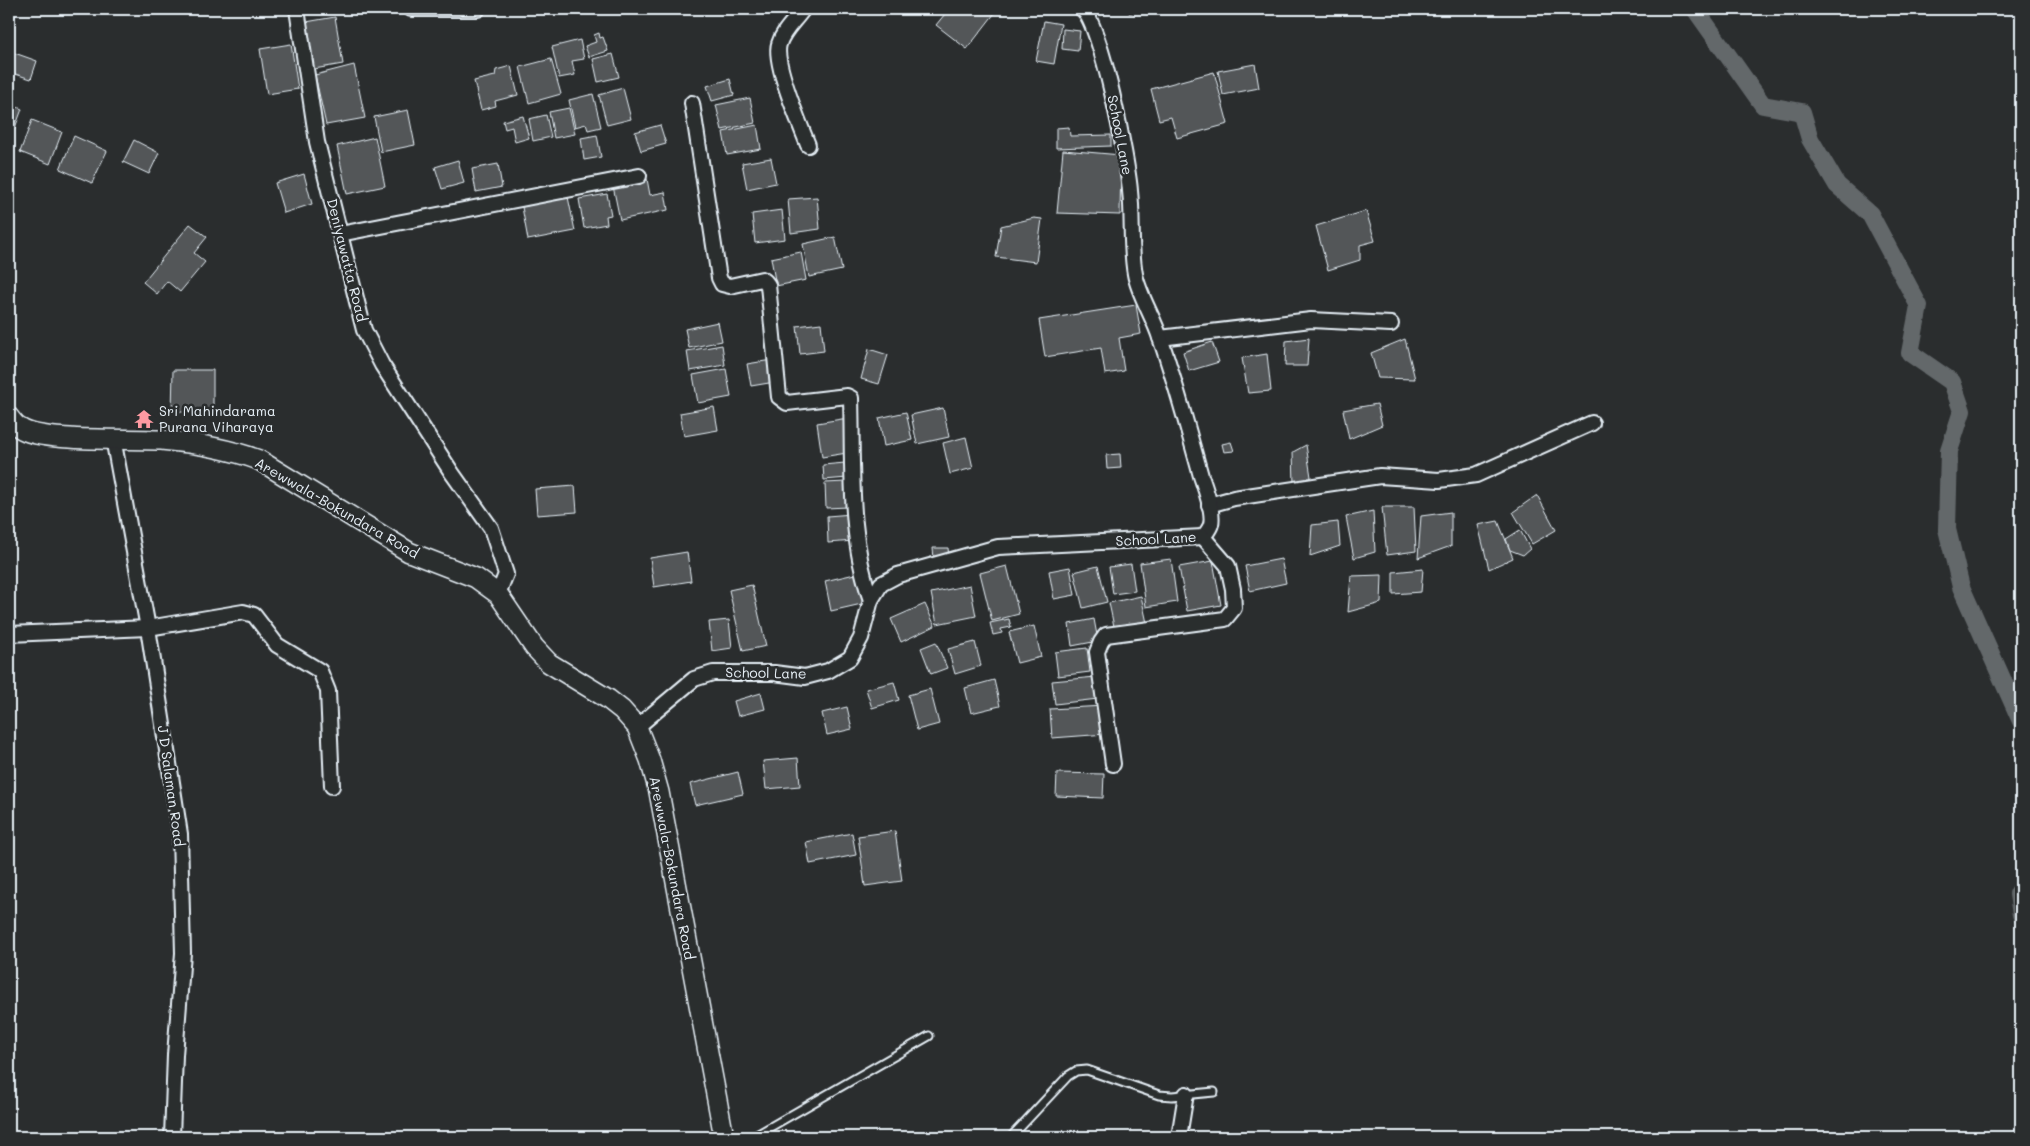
<svg xmlns="http://www.w3.org/2000/svg" width="2030" height="1146" viewBox="0 0 2030 1146" font-family="Mali,sans-serif">
  <rect width="100%" height="100%" fill="#2a2d2e"/>
  <filter id="ink" filterUnits="userSpaceOnUse"><feTurbulence type="fractalNoise" baseFrequency=".02" numOctaves="2"/><feDisplacementMap in="SourceGraphic" scale="10" xChannelSelector="R" yChannelSelector="G"/><feConvolveMatrix kernelMatrix="1 2 1 2 8 2 1 2 1" color-interpolation-filters="sRGB"/></filter>
  <g filter="url(#ink)">
    <g fill="none" stroke-linecap="round" stroke-linejoin="round">
      <!-- canal -->
      <g stroke="#63686b" stroke-width="18">
        <path d="M1695 9 1763 105 1802 112 1810 139 1837 185 1870 214 1919 306 1910 353 1952 382 1962 411 1949 451 1947 529 1961 587 2021 721"/>
        <path d="M2021 889 2018 894 2021 915"/>
      </g>
    </g>
    <!-- building -->
    <g fill="#535759" stroke="#e8f1f8">
      <path d="M949 9H998L967 49 936 25Z"/>
      <path d="M1128 9H1162L1129 13Z"/>
      <path d="M335 17 343 64 314 69 306 22Z"/>
      <path d="M1044 21 1061 24 1054 64 1036 61Z"/>
      <path d="M1063 29 1080 31 1078 51 1062 49Z"/>
      <path d="M599 33 600 38 603 37 608 51 589 57 585 46 596 42 594 35Z"/>
      <path d="M580 40 584 59 572 61 575 75 559 78 552 47Z"/>
      <path d="M291 44 298 89 267 94 260 49Z"/>
      <path d="M9 51 37 61 31 79 9 72Z"/>
      <path d="M613 54 619 77 598 82 593 59Z"/>
      <path d="M551 59 561 94 529 103 520 67Z"/>
      <path d="M1255 64 1259 88 1223 95 1218 71Z"/>
      <path d="M354 65 365 118 326 125 315 75Z"/>
      <path d="M511 66 518 95 495 101 496 106 481 110 474 81 495 76 496 70Z"/>
      <path d="M1214 72 1228 124 1177 138 1171 117 1159 120 1151 89Z"/>
      <path d="M730 79 734 95 712 101 707 86Z"/>
      <path d="M623 88 631 119 607 125 599 95Z"/>
      <path d="M593 94 601 127 588 130 586 124 575 127 569 100Z"/>
      <path d="M750 98 755 123 722 130 716 105Z"/>
      <path d="M9 104 22 109 9 144Z"/>
      <path d="M569 108 575 134 554 138 549 112Z"/>
      <path d="M408 110 415 145 381 152 374 117Z"/>
      <path d="M546 115 551 137 533 141 529 119Z"/>
      <path d="M523 116 529 138 515 142 512 127 505 129 503 121Z"/>
      <path d="M32 120 62 132 50 164 20 152Z"/>
      <path d="M660 125 666 144 641 151 635 132Z"/>
      <path d="M757 125 761 149 727 155 723 132Z"/>
      <path d="M1069 127 1070 136 1111 135V146L1056 148V128Z"/>
      <path d="M597 135 601 157 584 160 581 138Z"/>
      <path d="M74 136 107 151 92 183 60 169Z"/>
      <path d="M375 137 385 186 347 194 337 146Z"/>
      <path d="M134 140 159 153 149 174 123 162Z"/>
      <path d="M1063 150 1121 155 1120 215 1057 213Z"/>
      <path d="M771 158 776 183 747 189 742 163Z"/>
      <path d="M458 160 464 183 442 189 435 167Z"/>
      <path d="M498 164 502 187 476 192 472 169Z"/>
      <path d="M304 174 312 204 284 213 275 183Z"/>
      <path d="M647 179 650 195 665 192 668 210 620 220 613 186Z"/>
      <path d="M607 194 611 215 606 216 607 224 584 228 579 199Z"/>
      <path d="M568 197 575 231 528 240 522 207Z"/>
      <path d="M817 197 820 229 791 233 788 199Z"/>
      <path d="M782 210 785 239 755 243 752 214Z"/>
      <path d="M1366 211 1375 241 1360 245V260L1328 270 1316 226Z"/>
      <path d="M1034 218 1042 219 1036 262 996 257 1001 226Z"/>
      <path d="M190 224 207 237 194 253 205 262 180 292 167 281 157 294 143 282Z"/>
      <path d="M835 237 842 270 809 277 803 244Z"/>
      <path d="M801 252 806 280 776 286 771 258Z"/>
      <path d="M1136 305 1141 334 1119 338 1124 371 1105 374 1101 348 1045 357 1039 320Z"/>
      <path d="M718 322 722 341 689 348 685 329Z"/>
      <path d="M821 323 824 351 800 354 797 326Z"/>
      <path d="M1309 338 1307 366H1285L1286 341Z"/>
      <path d="M1405 339 1415 379 1378 378 1371 353Z"/>
      <path d="M1212 342 1219 362 1189 371 1183 352Z"/>
      <path d="M722 345 725 365 690 371 687 351Z"/>
      <path d="M869 349 888 355 879 384 861 379Z"/>
      <path d="M1267 354 1271 391 1248 393 1242 358Z"/>
      <path d="M778 359 781 381 751 386 747 364Z"/>
      <path d="M726 369 731 397 698 403 693 375Z"/>
      <path d="M173 370H213V412H172Z"/>
      <path d="M1377 404 1382 425 1349 439 1343 410Z"/>
      <path d="M714 407 718 430 684 436 680 413Z"/>
      <path d="M943 408 949 437 917 444 911 415Z"/>
      <path d="M906 412 912 440 884 446 879 418Z"/>
      <path d="M848 418 853 452 822 457 817 423Z"/>
      <path d="M966 437 973 468 950 474 943 443Z"/>
      <path d="M1231 442 1234 451 1224 452 1222 444Z"/>
      <path d="M1306 445 1311 477 1294 484 1293 452Z"/>
      <path d="M1120 454 1121 468 1107 469 1106 455Z"/>
      <path d="M845 463 847 478 824 480 823 465Z"/>
      <path d="M846 482 848 507 826 508 825 483Z"/>
      <path d="M575 486 577 512 537 515 535 489Z"/>
      <path d="M1537 495 1556 530 1532 544 1513 512Z"/>
      <path d="M1382 507H1414L1416 551 1387 555Z"/>
      <path d="M1373 511 1375 552 1354 558 1346 517Z"/>
      <path d="M1451 512V546L1418 558 1421 516Z"/>
      <path d="M852 514 854 541 828 543 827 516Z"/>
      <path d="M1498 521 1513 558 1489 569 1478 525Z"/>
      <path d="M1338 522 1340 546 1310 556 1312 525Z"/>
      <path d="M1520 530 1530 549 1523 555 1510 550 1506 539Z"/>
      <path d="M933 548H948L949 557 934 559Z"/>
      <path d="M687 552 691 581 654 587 650 558Z"/>
      <path d="M1171 559 1177 602 1146 607 1140 563Z"/>
      <path d="M1281 559 1286 583 1250 591 1245 566Z"/>
      <path d="M1213 561 1221 605 1187 611 1179 567Z"/>
      <path d="M1131 564 1135 591 1113 594 1109 567Z"/>
      <path d="M1007 566 1019 614 992 621 980 573Z"/>
      <path d="M1098 566 1107 602 1083 608 1074 572Z"/>
      <path d="M1070 567 1075 595 1054 599 1049 571Z"/>
      <path d="M1423 569 1421 592 1393 594V572Z"/>
      <path d="M859 573 866 603 831 611 825 581Z"/>
      <path d="M1382 575 1381 603 1348 612 1351 576Z"/>
      <path d="M752 585 766 646 743 651 729 590Z"/>
      <path d="M970 585 976 616 937 624 931 593Z"/>
      <path d="M1141 596 1147 623 1115 631 1109 603Z"/>
      <path d="M925 604 935 626 901 642 891 619Z"/>
      <path d="M1009 619 1011 627 1001 629 1002 633 993 635 990 623Z"/>
      <path d="M1094 619 1098 641 1072 646 1069 624Z"/>
      <path d="M729 620 732 648 712 651 709 622Z"/>
      <path d="M1034 626 1041 657 1017 663 1009 632Z"/>
      <path d="M936 642 947 668 931 674 921 648Z"/>
      <path d="M975 642 981 666 955 674 948 649Z"/>
      <path d="M1087 648 1090 672 1058 676 1055 652Z"/>
      <path d="M1096 677 1098 699 1055 704 1052 681Z"/>
      <path d="M994 680 1000 706 971 713 965 688Z"/>
      <path d="M894 682 899 700 872 708 866 689Z"/>
      <path d="M930 689 939 724 917 730 908 695Z"/>
      <path d="M761 693 765 709 738 716 734 701Z"/>
      <path d="M1104 706 1106 734 1052 738 1050 709Z"/>
      <path d="M847 707 852 729 827 735 822 713Z"/>
      <path d="M798 758 800 786 766 789 763 761Z"/>
      <path d="M738 772 743 794 695 805 690 784Z"/>
      <path d="M1057 773 1104 774 1103 798 1056 796Z"/>
      <path d="M895 831 902 881 865 886 858 836Z"/>
      <path d="M852 833 856 855 810 864 806 842Z"/>
    </g>
    <g fill="none" stroke-linecap="round" stroke-linejoin="round">
      <!-- lane casing -->
      <g stroke="#e8f1f8" stroke-width="11">
        <g id="lane">
          <path d="M753 1137 929 1036"/>
          <path d="M1011 1137 1068 1076 1076 1071 1087 1070 1159 1095 1172 1096 1214 1092"/>
        </g>
      </g>
      <!-- street casing -->
      <g stroke="#e8f1f8" stroke-width="18">
        <g id="street">
          <path d="M297 9 317 142 364 330 382 365 452 473 491 528 506 574 498 594"/>
          <path d="M411 9H478"/>
          <path d="M803 9C795 21 783 30 779 44 773 63 800 124 808 145"/>
          <path d="M692 103 719 278 722 284 730 286 762 279 765 281 768 285 779 397 787 403 847 396 851 398C853 464 848 536 871 600"/>
          <path d="M340 234 639 176"/>
          <path d="M1160 338 1311 320 1391 324"/>
          <path d="M113 438 148 628 180 834 183 953 175 1055 172 1137"/>
          <path d="M1209 505 1234 498 1380 476 1439 480 1476 475 1592 423"/>
          <path d="M9 634 148 628 243 612 254 615 277 645 320 671 328 691 332 786"/>
          <path d="M637 727 694 679 713 673H774L805 677 828 671 850 658 861 638 871 600 881 584 898 575 998 547 1203 537C1206 533 1210 529 1211 524 1214 512 1205 488 1201 476 1188 430 1176 383 1160 338 1154 318 1138 293 1135 274 1130 247 1133 218 1130 191 1128 163 1101 22 1082 9"/>
          <path d="M1113 764 1097 652 1101 642 1106 635 1225 619 1234 608 1233 589 1228 566 1203 537"/>
          <path d="M1179 1137 1186 1094"/>
        </g>
      </g>
      <!-- secondary casing -->
      <g stroke="#e8f1f8" stroke-width="22">
        <path id="secondary" d="M9 417C12 421 16 426 20 428 41 443 131 438 161 440 195 443 227 448 259 460L409 552 476 578 498 594 534 647 549 663 608 699 622 710 637 727 650 760 659 792 724 1137"/>
      </g>
      <!-- lane -->
      <use href="#lane" stroke="#2a2d2e" stroke-width="7"/>
      <!-- street -->
      <use href="#street" stroke="#2a2d2e" stroke-width="14"/>
      <!-- secondary -->
      <use href="#secondary" stroke="#2a2d2e" stroke-width="19"/>
    </g>
  </g>
  <!-- icons -->
  <defs>
    <g id="temple-bare" transform="scale(1.5)"><path d="M0-6L5-2H3V0L6.5 2.5H4V6H1.5V3h-3V6H-4V2.5H-6.5L-3 0V-2H-5Z" fill="#ff9aa2" stroke="#2a2d2e" stroke-width="2.5" paint-order="stroke"/></g>
  </defs>
  <g fill-rule="evenodd">
    <use href="#temple-bare" x="144" y="419"/>
  </g>
  <g text-anchor="middle" stroke-width="5" stroke-linejoin="round" paint-order="stroke">
    <!-- street labels -->
    <g font-size="14" fill="#e8f1f8" stroke="#2a2d2e">
      <text transform="translate(1120 135) rotate(79)" y="5">School Lane</text>
      <text transform="translate(347 260) rotate(76)" y="5">Deniyawatta Road</text>
      <text transform="translate(337 508) rotate(30)" y="5">Arewwala-Bokundara Road</text>
      <text transform="translate(1156 539) rotate(-3)" y="5">School Lane</text>
      <text transform="translate(766 673) rotate(1)" y="5">School Lane</text>
      <text transform="translate(171 786) rotate(82)" y="5">J D Salaman Road</text>
      <text transform="translate(672 868) rotate(79)" y="5">Arewwala-Bokundara Road</text>
    </g>
    <!-- poi labels -->
    <g font-size="14" fill="#e8f1f8" stroke="#2a2d2e" text-anchor="start">
      <text x="159" y="416">Sri Mahindarama<tspan x="159" dy="16">Purana Viharaya</tspan></text>
    </g>
  </g>
  <!-- margin -->
  <rect width="2030" height="1146" fill="none" stroke="#2a2d2e" stroke-width="30"/>
  <rect x="15" y="15" width="2000" height="1116" fill="none" stroke="#e8f1f8" stroke-width="2" filter="url(#ink)"/>
</svg>
